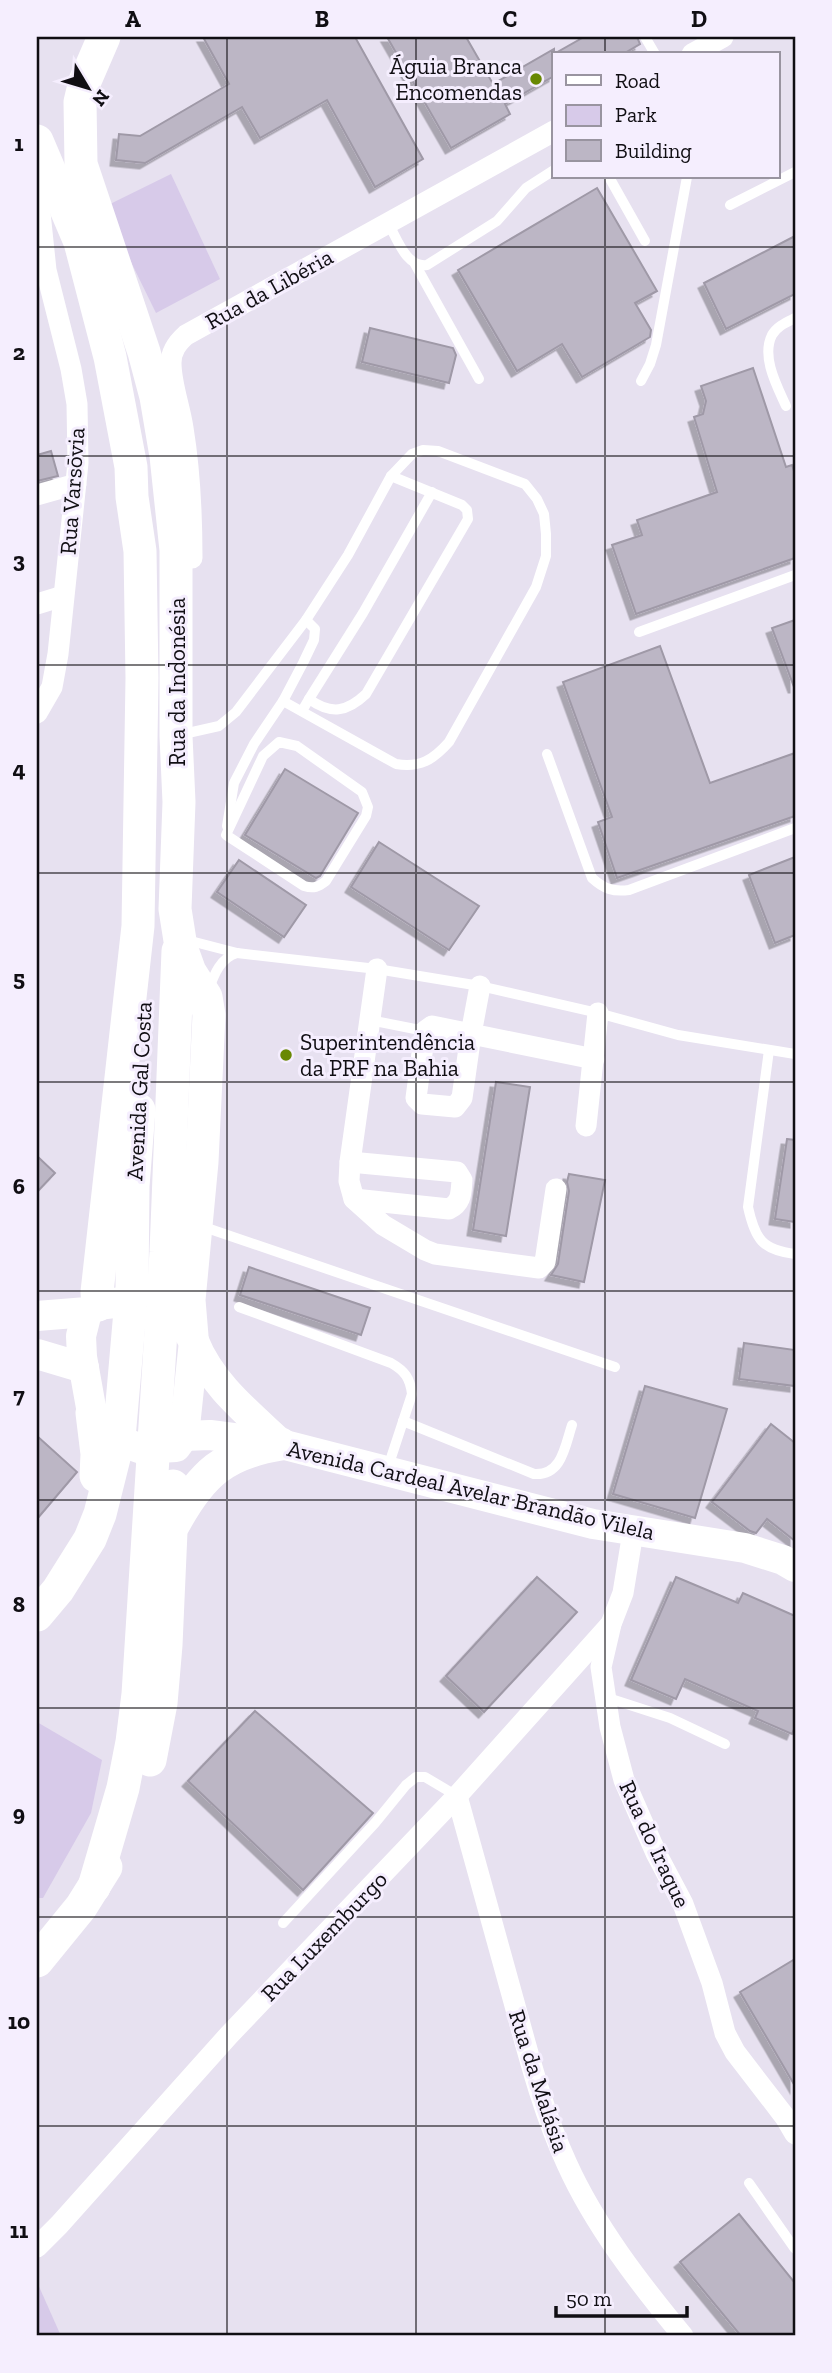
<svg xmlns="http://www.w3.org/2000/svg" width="832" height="2373" viewBox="0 0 832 2373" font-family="'Zilla Slab',serif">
  <defs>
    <filter id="shadow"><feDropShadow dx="-5.5" dy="5.5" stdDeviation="0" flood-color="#0004"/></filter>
  </defs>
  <rect width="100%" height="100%" fill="#e7e1f0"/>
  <!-- green -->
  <g fill="#d7cae9">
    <path d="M171 174 220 279 156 313 104 207Z"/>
    <path d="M37 1722 102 1760 91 1813 43 1898H37Z"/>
    <path d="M37 2282 61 2336H37Z"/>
  </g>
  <!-- building -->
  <g fill="#bcb6c5" stroke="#9f99a7" stroke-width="2" filter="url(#shadow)">
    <path d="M203 37H355L423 159 375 187 327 100 260 138 242 107 145 163 116 160 119 134 140 136 229 84Z"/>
    <path d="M387 37H466L493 84 554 49V76L505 104 510 114 451 148Z"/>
    <path d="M584 37H637L640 44 623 54H554Z"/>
    <path d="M597 188 657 291 635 303 651 330 650 337 582 377 562 344 517 371 458 270Z"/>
    <path d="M795 236V294L726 329 704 283Z"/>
    <path d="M370 328 453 348 456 355 449 383 362 362Z"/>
    <path d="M753 368 786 467 792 465 795 474V558L636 614 612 545 642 535 637 520 717 492 694 417 703 414 706 401 701 386Z"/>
    <path d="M51 451 58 476 37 481V455Z"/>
    <path d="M795 620V687H794L772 628Z"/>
    <path d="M660 646 710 783 795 753V816L617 878 598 822 612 817 563 682Z"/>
    <path d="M285 769 358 813 320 876 316 878 245 835Z"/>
    <path d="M379 842 479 906 449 950 351 887Z"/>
    <path d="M795 857V935L775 943 749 875Z"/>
    <path d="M239 860 306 905 284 937 217 892Z"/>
    <path d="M496 1082 530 1087 506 1236 473 1230Z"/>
    <path d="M787 1139 795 1140V1222L775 1219Z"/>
    <path d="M37 1156 55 1173 37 1192Z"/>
    <path d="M569 1174 605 1180 584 1282 551 1275 558 1264 569 1191 567 1182Z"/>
    <path d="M249 1267 370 1308 361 1335 240 1295Z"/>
    <path d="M744 1343 795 1350V1386L739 1379Z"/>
    <path d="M645 1386 727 1409 695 1518 613 1494Z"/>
    <path d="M771 1424 795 1443V1541L767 1519 756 1533 750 1531 712 1502Z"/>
    <path d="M37 1436 77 1472 37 1519Z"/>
    <path d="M537 1577 577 1612 484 1712 446 1676Z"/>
    <path d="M676 1577 738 1603 743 1593 795 1616V1727L792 1734 755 1718 758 1711 685 1679 676 1699 631 1680Z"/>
    <path d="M255 1711 373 1813 303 1890 188 1781Z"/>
    <path d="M795 1959V2086L740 1992Z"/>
    <path d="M739 2214 795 2283V2336H741L680 2262Z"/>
  </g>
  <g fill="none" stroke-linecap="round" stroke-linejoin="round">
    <!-- lane -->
    <g stroke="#fff" stroke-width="10">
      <path d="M645 37 655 54"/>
      <path d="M609 177 645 241"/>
      <path d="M730 205 795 172"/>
      <path d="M388 223C397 238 406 268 427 265L497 221 526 188 554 170"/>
      <path d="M415 264 479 379"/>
      <path d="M641 381 650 364 656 345 687 177"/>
      <path d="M786 406C777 386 761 357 772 335 777 326 787 322 795 318"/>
      <path d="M639 632 795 575"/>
      <path d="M309 699 363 613 432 492"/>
      <path d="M302 711 309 699C331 715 347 712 366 694L468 519 467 510 462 505 391 476"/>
      <path d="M179 735 219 726 236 712 306 620 348 555 391 476 412 454 423 450 438 451 525 484 537 499 544 514 546 534V556L536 587 449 742C433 760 420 768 396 764L283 701"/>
      <path d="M279 742 297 746 362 792 368 807 366 816 326 881C318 887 314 889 304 886L226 835 263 756Z"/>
      <path d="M547 754 592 878C604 889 613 892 629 890L795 828"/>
      <path d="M227 826 234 783 254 744 283 701 303 663 314 640 315 629 306 620"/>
      <path d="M183 939 237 953 377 969 480 986 598 1013 678 1035 795 1054"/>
      <path d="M208 991C214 975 220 958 237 953"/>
      <path d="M370 1020 425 1031"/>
      <path d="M769 1050 748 1207C755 1239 762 1250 795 1254"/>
      <path d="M201 1226 615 1367"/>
      <path d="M239 1307 391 1363C405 1371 410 1378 412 1394L387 1470"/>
      <path d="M403 1421 534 1474C562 1476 565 1446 572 1425"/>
      <path d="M605 1697 670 1718 725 1744"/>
      <path d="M283 1923 375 1823 406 1785 416 1777H425L457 1796"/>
      <path d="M749 2183 795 2249"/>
    </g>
    <!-- street -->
    <g stroke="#fff" stroke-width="21">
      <path d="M692 54 723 37"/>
      <path d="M37 184 46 270 71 369 77 404 78 463 58 654 52 687 37 713"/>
      <path d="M37 495 76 484"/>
      <path d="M192 558C192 514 190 471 183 428 180 407 171 384 171 363 171 351 177 343 186 335L554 131"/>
      <path d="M37 604 63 596"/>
      <path d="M377 969 350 1162 349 1181 354 1199 383 1225 425 1250 435 1254 539 1268 545 1262 556 1189"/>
      <path d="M480 986 471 1034 462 1098 455 1107 422 1104 416 1098 425 1031 432 1026 594 1059"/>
      <path d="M586 1126 598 1013"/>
      <path d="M350 1162 457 1172 462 1180C461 1192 462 1203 449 1209L354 1199"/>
      <path d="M633 1532 623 1593 611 1624 601 1667 610 1727 624 1780 656 1853 683 1904 712 1983 725 2033 735 2052 785 2117 795 2134"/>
      <path d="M457 1796C476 1865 495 1934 514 2002 529 2057 543 2112 567 2164 595 2226 640 2284 683 2336"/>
      <path d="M37 2247 59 2225 229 2035 457 1796 611 1624"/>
    </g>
    <!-- secondary -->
    <g stroke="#fff" stroke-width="30">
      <path d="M87 1312 81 1336 82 1357 92 1413 108 1434 122 1442 142 1449 176 1447 184 1436 194 1341 192 1336 175 1319"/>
      <path d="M37 1316 87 1312 98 1305 122 1302"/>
      <path d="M194 1341C211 1384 248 1413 281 1444"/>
      <path d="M37 1354 84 1368"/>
      <path d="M184 1436 210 1435 281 1444 593 1524 745 1548 783 1560 795 1567"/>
    </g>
    <!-- primary -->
    <g stroke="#fff" stroke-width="33">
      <path d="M104 37 85 81 80 102 81 164 144 352 156 397 166 456 176 550V736L179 802 175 909 181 947 190 972 206 997 209 1015 202 1162 189 1300 192 1336"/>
      <path d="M37 141 80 242 110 357 131 467 132 497 140 551 142 678 138 926 97 1292 98 1305"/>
      <path d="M92 1413 97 1454 96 1476"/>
      <path d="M174 1524C201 1474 224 1453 281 1444"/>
      <path d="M37 1615 58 1590 90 1539 100 1514 119 1438 132 1288 133 1186 139 1110"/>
      <path d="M150 1760 161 1703 166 1645 173 1486"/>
      <path d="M94 1887 123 1788 132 1742 138 1694 166 1252 178 951"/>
      <path d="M37 1961 81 1907 106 1867"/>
    </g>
  </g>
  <!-- grid -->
  <path fill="none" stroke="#100e13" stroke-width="2" stroke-opacity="0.55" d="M227 37V2336M416 37V2336M605 37V54M605 177V2336M37 247H795M37 456H795M37 665H795M37 873H795M37 1082H795M37 1291H795M37 1500H795M37 1708H795M37 1917H795M37 2126H795"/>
  <!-- markers -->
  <g fill="#688803" stroke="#f5eefe" stroke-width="2.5">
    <circle cx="536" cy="79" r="7"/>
    <circle cx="286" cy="1055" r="7"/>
  </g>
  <g text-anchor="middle" stroke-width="6" stroke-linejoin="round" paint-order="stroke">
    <!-- poi labels -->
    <g font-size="23" fill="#100e13" stroke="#f5eefe" text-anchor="end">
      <text x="522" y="74">Águia Branca<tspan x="522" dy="26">Encomendas</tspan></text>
      <text x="300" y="1050" text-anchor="start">Superintendência<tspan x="300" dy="26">da PRF na Bahia</tspan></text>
    </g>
    <!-- street labels -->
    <g font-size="23" fill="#100e13" stroke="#f5eefe">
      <text transform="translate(269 289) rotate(-29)" y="8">Rua da Libéria</text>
      <text transform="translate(72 491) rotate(-86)" y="8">Rua Varsōvia</text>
      <text transform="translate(177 682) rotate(-90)" y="8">Rua da Indonésia</text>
      <text transform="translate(139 1091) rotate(-87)" y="8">Avenida Gal Costa</text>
      <text transform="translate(471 1490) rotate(13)" y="8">Avenida Cardeal Avelar Brandão Vilela</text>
      <text transform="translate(655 1844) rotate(65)" y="8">Rua do Iraque</text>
      <text transform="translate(324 1936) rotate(-46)" y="8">Rua Luxemburgo</text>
      <text transform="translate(539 2081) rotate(72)" y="8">Rua da Malásia</text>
    </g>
  </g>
  <!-- border -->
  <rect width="832" height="2373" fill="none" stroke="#f5eefe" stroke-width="77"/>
  <!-- legend -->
  <rect x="552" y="52" width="228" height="126" fill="#f5eefe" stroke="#9994a0" stroke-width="2"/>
  <rect x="566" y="75" width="35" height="10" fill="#ffffff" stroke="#9994a0" stroke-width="2"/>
  <text x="615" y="88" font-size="21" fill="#100e13">Road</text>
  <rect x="566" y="105" width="35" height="21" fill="#d7cae9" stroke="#9994a0" stroke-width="2"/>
  <text x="615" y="122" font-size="21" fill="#100e13">Park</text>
  <rect x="566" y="140" width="35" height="21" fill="#bcb6c5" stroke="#9994a0" stroke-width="2"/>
  <text x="615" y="158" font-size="21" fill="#100e13">Building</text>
  <!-- north arrow -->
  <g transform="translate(88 88) rotate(128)" stroke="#f5eefe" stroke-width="5" paint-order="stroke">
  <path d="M0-5L12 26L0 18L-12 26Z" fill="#100e13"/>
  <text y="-10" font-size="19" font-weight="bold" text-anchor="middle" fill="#100e13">N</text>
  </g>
  <!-- scale -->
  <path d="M556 2306v10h131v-10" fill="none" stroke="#100e13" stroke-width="3.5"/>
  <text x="566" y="2306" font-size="21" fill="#100e13" stroke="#f5eefe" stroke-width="5" paint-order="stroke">50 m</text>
  <rect x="38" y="38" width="756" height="2296" fill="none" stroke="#100e13" stroke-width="2.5"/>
  <g font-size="23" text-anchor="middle" font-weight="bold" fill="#100e13">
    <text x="133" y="27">A</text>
    <text x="322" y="27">B</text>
    <text x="510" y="27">C</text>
    <text x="699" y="27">D</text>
    <text x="19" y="151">1</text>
    <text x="19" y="360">2</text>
    <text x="19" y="568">3</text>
    <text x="19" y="777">4</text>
    <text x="19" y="986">5</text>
    <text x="19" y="1194">6</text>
    <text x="19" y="1403">7</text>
    <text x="19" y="1612">8</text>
    <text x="19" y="1821">9</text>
    <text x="19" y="2029">10</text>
    <text x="19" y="2238">11</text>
  </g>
</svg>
